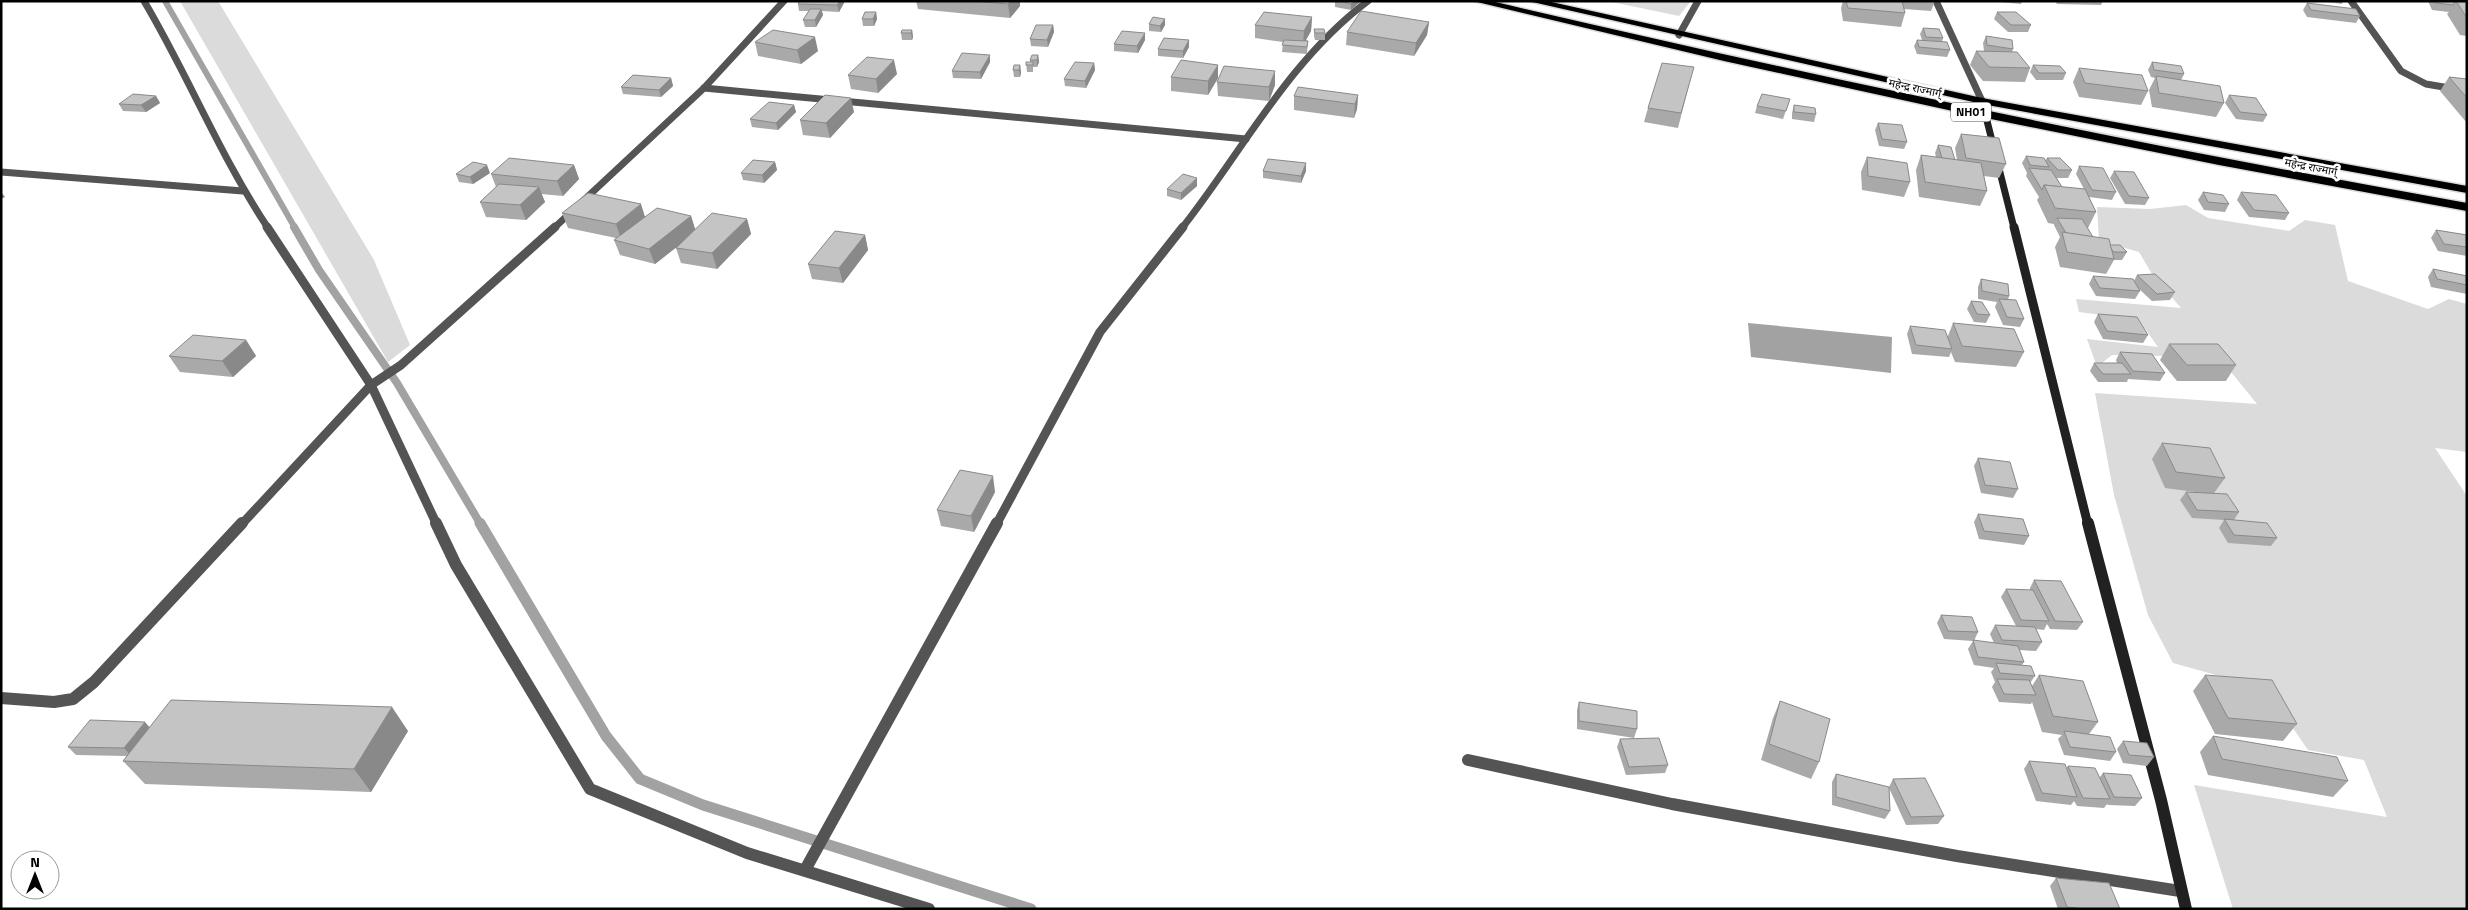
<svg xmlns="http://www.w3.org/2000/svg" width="2468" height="910" viewBox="0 0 2468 910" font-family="'Titillium Web','Noto Sans Devanagari',sans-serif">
  <rect width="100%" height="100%" fill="#fff"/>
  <!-- green -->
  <g fill="#dbdbdb">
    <path d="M180 1H218L374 260 410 345 388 362Z"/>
    <path d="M1607 1H1691L1679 16Z"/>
    <path d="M2186 205 2208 218 2289 231 2305 220 2335 225 2348 281 2428 309 2449 299 2467 304V452L2435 448 2467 496V909H2233L2194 785 2387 817 2364 760 2308 750 2266 689 2173 663 2148 615 2114 495 2095 393 2257 404 2219 357 2112 355 2097 367 2087 339 2158 347 2139 320 2079 312 2076 299 2181 308 2152 274 2139 252 2099 241 2097 207 2150 209Z"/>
  </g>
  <!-- water -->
  <path fill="#a2a2a2" d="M1748 323 1892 337 1891 373 1751 357Z"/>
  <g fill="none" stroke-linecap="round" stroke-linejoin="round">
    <!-- stream-far2 -->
    <path stroke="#a2a2a2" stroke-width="6" d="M165 1 295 228"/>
    <!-- stream-far1 -->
    <path stroke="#a2a2a2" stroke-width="8" d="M294 227 319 270 397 383 481 525"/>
    <!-- stream -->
    <path stroke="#a2a2a2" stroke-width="11" d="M480 523 606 736 640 779 703 805 1031 909"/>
    <!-- highway casing -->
    <g stroke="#dbdbdb" stroke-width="3">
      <g id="highway">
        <path d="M1473 1H1491C1815 77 2140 145 2467 203V211L2219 165 1971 115 1724 61Z"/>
        <path d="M1528 1H1547L1982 98 2467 186V193L1982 104Z"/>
      </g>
    </g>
    <!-- street-far2 -->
    <g stroke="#545454" stroke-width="7">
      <path d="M144 1C188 75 220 156 268 228"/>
      <path d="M1936 1 1982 101"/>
      <path d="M2351 1 2401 71 2426 84 2467 91"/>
      <path d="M1679 35 1698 1"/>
      <path d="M704 88 1246 139"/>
      <path d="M1 172 243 191"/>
      <path d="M554 228 704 88 784 1"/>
      <path d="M1182 228C1242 152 1288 61 1368 1"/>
    </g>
    <!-- street-far1 -->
    <g stroke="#545454" stroke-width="9">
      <path d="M267 227 371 385 437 525"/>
      <path d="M241 525 371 385 401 365 555 227"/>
      <path d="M996 525 1100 332 1183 227"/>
    </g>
    <!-- street -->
    <g stroke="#545454" stroke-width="12">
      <path d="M436 523 456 565 590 789 747 853 929 909"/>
      <path d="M1 698 54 702 73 699 94 682 242 523"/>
      <path d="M1468 760 1672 804 1957 856 2180 891"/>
      <path d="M805 870 997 523"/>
    </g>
    <!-- secondary-far2 -->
    <path stroke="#212121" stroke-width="7" d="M1982 101 2014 228"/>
    <!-- secondary-far1 -->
    <path stroke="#212121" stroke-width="9" d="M2014 227 2088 525"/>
    <!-- secondary -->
    <path stroke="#212121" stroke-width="12" d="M2088 523 2161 800 2186 909"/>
    <!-- highway -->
    <use href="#highway" fill="#000" fill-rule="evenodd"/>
  </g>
  <!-- wall -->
  <g fill="#a9a9a9">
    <path d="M845 1 839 12 822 11 823 15 816 27H805L803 20 809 11H799L798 4Z"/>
    <path d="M916 1H1020V6L1010 18 918 9Z"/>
    <path d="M1335 1H1361L1351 10 1335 7Z"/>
    <path d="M1843 1H1935L1931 11 1904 9 1905 13 1901 27 1843 21 1841 8Z"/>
    <path d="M1988 1H2022L2021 4Z"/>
    <path d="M2055 1H2103L2101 5 2057 4Z"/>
    <path d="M2321 1H2343L2342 4Z"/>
    <path d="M2428 1H2455L2467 2V36L2460 35 2447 14 2449 12 2432 10Z"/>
    <path d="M2307 3 2360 16 2356 23 2307 17 2303 10Z"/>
    <path d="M876 12 877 19 874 26H863L862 19Z"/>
    <path d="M1997 12 2031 25 2028 32H2008L1994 19Z"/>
    <path d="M1312 17 1311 31 1306 40 1308 41 1307 54 1282 52 1283 42 1255 38V25Z"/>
    <path d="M1165 19V25L1161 32 1149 31V24Z"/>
    <path d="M1429 22 1427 35 1414 56 1346 45 1347 32Z"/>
    <path d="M1053 25 1054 32 1048 47 1031 46 1030 39Z"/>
    <path d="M1923 28 1943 38 1942 42 1950 50 1947 57 1917 54 1914 46 1917 40H1922L1920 34Z"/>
    <path d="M1314 29 1325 33V40H1315L1314 36Z"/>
    <path d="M912 30 913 37 912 40H902L901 33Z"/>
    <path d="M1986 36 2013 49 2012 52 2030 68 2025 82 1983 81 1970 65 1976 51H1984L1983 43Z"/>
    <path d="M1145 40 1138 53 1114 51V44Z"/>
    <path d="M1189 40V47L1183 58 1158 56V49Z"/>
    <path d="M755 42 818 51 801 64 758 56Z"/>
    <path d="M1038 55 1039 62 1037 67H1033V72H1027L1026 62H1030V60Z"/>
    <path d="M990 62 981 79 953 78 952 71Z"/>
    <path d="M2152 62 2184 74 2181 80 2224 103 2216 117 2152 107 2149 90 2155 78 2151 77 2148 70Z"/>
    <path d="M1094 63 1095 70 1086 88 1065 86 1064 79Z"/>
    <path d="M1020 65 1021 73 1020 77H1014L1013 70Z"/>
    <path d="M2033 65 2066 73 2063 80H2036L2030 72Z"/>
    <path d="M2079 68 2148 91 2141 105 2079 97 2073 82Z"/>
    <path d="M897 74 878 93 851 89 848 75Z"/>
    <path d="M1171 77 1218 78 1208 95 1171 91Z"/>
    <path d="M2449 77 2467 79V123L2440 91Z"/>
    <path d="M671 78 673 86 661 97 623 94 621 87Z"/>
    <path d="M1690 81 1678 128 1644 122 1648 108Z"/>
    <path d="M1217 82 1275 85 1269 101 1218 96Z"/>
    <path d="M1358 95 1357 109 1354 118 1294 110V96Z"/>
    <path d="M2229 95 2267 115 2263 122 2236 119 2225 103Z"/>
    <path d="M156 96 160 103 146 112 123 111 119 104Z"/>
    <path d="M1790 99 1783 119 1755 113 1757 106Z"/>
    <path d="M794 105 796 112 778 130 752 127 750 119Z"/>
    <path d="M1794 105 1816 114 1814 122 1792 119V113Z"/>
    <path d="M854 112 830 138 803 135 800 120Z"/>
    <path d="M1878 123 1907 142 1904 149 1879 146 1875 130Z"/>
    <path d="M1961 134 2006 164 1999 178 1984 176 1987 191 1980 206 1919 197 1916 170 1921 155 1936 157 1935 153 1938 145 1955 160H1957L1955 148Z"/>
    <path d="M2026 156 2045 161 2047 158 2072 170 2068 178H2057L2062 187 2084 189 2076 174 2079 166 2116 192 2112 200 2089 197 2096 212 2088 228 2087 227 2093 237 2127 252 2122 260H2114L2106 274 2060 267 2055 247 2060 237 2054 225V224L2048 223 2037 200 2039 197 2026 176 2027 173 2022 163Z"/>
    <path d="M1867 157 1910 182 1904 197 1862 190 1861 172Z"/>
    <path d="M775 162 777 170 764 183 743 180 741 173Z"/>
    <path d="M574 165 579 179 563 196 541 194 545 202 526 220 486 217 480 202 496 187 491 174Z"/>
    <path d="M1263 171H1306L1301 183 1263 178Z"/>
    <path d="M2114 171 2149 198 2145 205 2125 204 2110 178Z"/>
    <path d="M490 173 473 184 459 182 456 174Z"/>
    <path d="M1197 186 1181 200 1167 196V189Z"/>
    <path d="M2203 192 2229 204 2225 212 2204 210 2198 200Z"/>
    <path d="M2241 192 2289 213 2285 220 2249 217 2237 200Z"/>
    <path d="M562 213 645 217 691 216 695 229 747 219 751 234 717 269 681 263 676 248 680 244 655 264 620 255 614 240 616 238 568 228Z"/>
    <path d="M2436 230 2467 235V256L2438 251 2431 238Z"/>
    <path d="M865 235 868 250 843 283 812 279 808 264Z"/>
    <path d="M2433 269 2467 276V294L2431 287 2428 277Z"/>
    <path d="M2137 275 2175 292 2170 300 2152 301 2138 288 2140 291 2135 299 2096 296 2089 284 2093 276 2134 281Z"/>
    <path d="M1981 279 2009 296 2008 300 2024 319 2020 327 2003 325 1995 307 1997 302 1978 299V287Z"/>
    <path d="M1971 301 1990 315 1986 323 1974 322 1967 309Z"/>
    <path d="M2098 314 2148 335 2143 343 2103 339 2094 322Z"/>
    <path d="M1953 323 2024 352 2016 367 1955 362 1951 352 1949 357 1912 354 1907 334 1910 326 1948 336Z"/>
    <path d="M246 340 256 356 233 377 180 372 169 356Z"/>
    <path d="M2169 344 2236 365 2226 381H2177L2160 360Z"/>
    <path d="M2120 352 2165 373 2160 381 2128 379 2127 382H2098L2090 371 2094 363H2117L2116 360Z"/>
    <path d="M2162 443 2225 478 2214 493 2239 512 2234 520 2277 538 2271 546 2228 543 2219 528 2224 520 2192 518 2180 500 2186 492 2203 493 2165 488 2152 459Z"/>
    <path d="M1978 458 2018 489 2013 498 1981 493 1974 466Z"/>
    <path d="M995 492 974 532 941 526 937 510Z"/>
    <path d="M1978 514 2029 536 2024 545 1979 539 1974 522Z"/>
    <path d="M2034 580 2083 622 2077 630 2050 629 2047 624 2044 630 2036 629 2042 642 2036 651 2019 650 2024 662 2022 665 2035 676 2030 683 2032 686 2039 675 2098 722 2089 734 2116 752 2110 761 2064 755 2058 739 2062 735 2042 732 2032 702 2031 704 1999 702 1992 687 1995 682 1991 672 1994 668 1974 665 1968 649 1973 641 1944 639 1937 623 1941 615 1978 632 1974 641 1994 643 1990 634 1995 625 2016 626 2001 597 2006 589 2030 590V588Z"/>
    <path d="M2205 675 2297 724 2283 741 2215 734 2193 691Z"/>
    <path d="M1780 701 1819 762 1811 779 1761 760 1773 718Z"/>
    <path d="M1579 702 1637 729 1634 738 1577 729V710Z"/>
    <path d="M408 731 371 792 145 784 123 761 127 756 76 755 68 747Z"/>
    <path d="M2213 736 2348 781 2333 797 2208 775 2200 752Z"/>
    <path d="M1620 739 1668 765 1665 773 1626 775 1617 747Z"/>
    <path d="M2123 741 2154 757 2147 766 2123 763 2117 749Z"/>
    <path d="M2029 761 2066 768 2068 766 2100 777 2103 773 2142 798 2135 806 2108 805 2107 804 2104 808 2077 806 2074 801 2071 805 2036 801 2024 769Z"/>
    <path d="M1836 774 1889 787 1893 779 1944 816 1938 824 1906 825 1889 788 1890 811 1885 819 1832 805V782Z"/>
    <path d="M2056 878 2120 909H2058L2050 886Z"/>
  </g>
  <!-- shaded-wall -->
  <g fill="#898989">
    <path d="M840 1H845L839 12 837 5Z"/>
    <path d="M1011 1H1020V6L1010 18 1008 4Z"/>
    <path d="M1354 1H1361L1351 10V4Z"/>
    <path d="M821 9 823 15 816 27 815 20Z"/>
    <path d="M876 12 877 19 874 26 873 19Z"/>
    <path d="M1312 17 1311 31 1303 45 1304 31Z"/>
    <path d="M1165 19V25L1161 32 1160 26Z"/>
    <path d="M1429 22 1427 35 1414 56 1416 43Z"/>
    <path d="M1053 25 1054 32 1048 47 1047 40Z"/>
    <path d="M912 30 913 37 912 40 911 33Z"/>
    <path d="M1145 33V40L1138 53 1137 46Z"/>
    <path d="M815 37 818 51 801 64 797 50Z"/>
    <path d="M1189 40V47L1183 58V51Z"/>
    <path d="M990 55V62L981 79 980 72Z"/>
    <path d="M1038 55 1039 62 1037 67V60Z"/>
    <path d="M894 60 897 74 878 93 876 79Z"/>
    <path d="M1094 63 1095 70 1086 88 1085 81Z"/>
    <path d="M1020 65 1021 73 1020 77 1019 70Z"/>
    <path d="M1218 65V78L1208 95V81Z"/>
    <path d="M1275 71V85L1269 101V87Z"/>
    <path d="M671 78 673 86 661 97 659 90Z"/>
    <path d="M1358 95 1357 109 1354 118 1355 104Z"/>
    <path d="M156 96 160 103 146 112 141 105Z"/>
    <path d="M851 98 854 112 830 138 826 123Z"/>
    <path d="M794 105 796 112 778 130 776 123Z"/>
    <path d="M775 162 777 170 764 183 762 175Z"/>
    <path d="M1306 163V171L1301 183V176Z"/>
    <path d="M487 165 490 173 473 184 470 177Z"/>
    <path d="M574 165 579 179 563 196 557 181Z"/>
    <path d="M1197 178V186L1181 200V193Z"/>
    <path d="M539 187 545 202 526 220 520 205Z"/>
    <path d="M1 192 5 197 1 199Z"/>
    <path d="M641 204 646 220 621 239 616 224Z"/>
    <path d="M691 216 696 232 655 264 649 249Z"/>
    <path d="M747 219 751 234 717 269 712 253Z"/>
    <path d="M865 235 868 250 843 283 839 268Z"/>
    <path d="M246 340 256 356 233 377 222 361Z"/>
    <path d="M993 476 995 492 974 532 971 516Z"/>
    <path d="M392 707 408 731 371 792 354 769Z"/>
    <path d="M145 722 152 730 131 756 124 748Z"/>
  </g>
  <!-- building -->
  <g fill="#c4c4c4" stroke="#898989">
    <path d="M800 1H840L837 5 798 4Z"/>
    <path d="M974 1H1011L1008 4Z"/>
    <path d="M1341 1H1354L1351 4Z"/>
    <path d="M1846 1H1902L1905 13 1848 8Z"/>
    <path d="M2435 1H2455V2L2453 5 2436 3Z"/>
    <path d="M2456 1 2467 2V18Z"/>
    <path d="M2307 3 2356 9 2360 16 2311 10Z"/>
    <path d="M810 9H821L815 20H803Z"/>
    <path d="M1361 11 1429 22 1416 43 1347 32Z"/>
    <path d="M865 12H876L873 19H862Z"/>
    <path d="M1264 12 1312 17 1304 31 1255 25Z"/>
    <path d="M1997 12H2016L2031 25H2011Z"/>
    <path d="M1153 17 1165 19 1160 26 1149 24Z"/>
    <path d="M1036 25H1053L1047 40 1030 39Z"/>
    <path d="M1923 28 1939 29 1943 38 1926 37Z"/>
    <path d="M1314 29H1324L1325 33H1315Z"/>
    <path d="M773 30 815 37 797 50 755 42Z"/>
    <path d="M902 30H912L911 33H901Z"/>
    <path d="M1122 31 1145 33 1137 46 1114 44Z"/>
    <path d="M1986 36 2012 40 2013 49 1987 45Z"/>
    <path d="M1164 38 1189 40 1183 51 1158 49Z"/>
    <path d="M1284 40 1308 41 1307 47 1282 45Z"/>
    <path d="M1917 40 1947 42 1950 50 1919 47Z"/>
    <path d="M1976 51 2017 52 2030 68 1989 67Z"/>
    <path d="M962 53 990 55 980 72 952 71Z"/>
    <path d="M1032 55H1038L1037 60H1030Z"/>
    <path d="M867 57 894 60 876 79 848 75Z"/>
    <path d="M1181 60 1218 65 1208 81 1171 77Z"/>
    <rect x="1026" y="62" width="7" height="3"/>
    <path d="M1075 62 1094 63 1085 81 1064 79Z"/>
    <path d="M2152 62 2181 66 2184 74 2154 70Z"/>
    <path d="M1662 63 1694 67 1681 113 1648 108Z"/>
    <path d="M1014 65H1020L1019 70H1013Z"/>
    <path d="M2033 65 2060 66 2066 73H2039Z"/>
    <path d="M1224 66 1275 71 1269 87 1217 82Z"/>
    <path d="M2079 68 2142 75 2148 91 2085 83Z"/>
    <path d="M633 75 671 78 659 90 621 87Z"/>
    <path d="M2156 76 2220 86 2224 103 2159 93Z"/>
    <path d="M2449 77 2467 79V98Z"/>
    <path d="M1298 87 1358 95 1355 104 1294 96Z"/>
    <path d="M133 94 156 96 141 105 119 104Z"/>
    <path d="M1762 94 1790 99 1786 111 1757 106Z"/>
    <path d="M825 95 851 98 826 123 800 120Z"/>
    <path d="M2229 95 2256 98 2267 115 2240 112Z"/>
    <path d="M769 102 794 105 776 123 750 119Z"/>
    <path d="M1794 105 1815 108 1816 114 1794 112Z"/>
    <path d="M1878 123 1902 125 1907 142 1882 139Z"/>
    <path d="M1961 134 1999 138 2006 164 1966 158Z"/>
    <path d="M1938 145 1951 147 1955 160 1942 158Z"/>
    <path d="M1921 155 1981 163 1987 191 1925 182Z"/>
    <path d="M2026 156 2044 158 2049 167 2030 165Z"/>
    <path d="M1867 157 1907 163 1910 182 1868 176Z"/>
    <path d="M509 158 574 165 557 181 491 174Z"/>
    <path d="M2047 158H2060L2072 170H2058Z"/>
    <path d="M1268 159 1306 163 1301 176 1263 171Z"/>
    <path d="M753 160 775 162 762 175 741 173Z"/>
    <path d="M473 162 487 165 470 177 456 174Z"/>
    <path d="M2079 166 2103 168 2116 192 2092 190Z"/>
    <path d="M2029 168 2051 170 2062 187 2044 185 2042 190Z"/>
    <path d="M2114 171 2134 172 2149 198 2129 196Z"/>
    <path d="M1183 174 1197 178 1181 193 1167 189Z"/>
    <path d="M499 184 539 187 520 205 480 202Z"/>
    <path d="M2044 185 2085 189 2096 212 2055 208Z"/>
    <path d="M2203 192 2223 195 2229 204 2208 202Z"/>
    <path d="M2241 192 2276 195 2289 213 2254 210Z"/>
    <path d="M588 193 641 204 616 224 562 213Z"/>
    <path d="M657 208 691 216 649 249 614 240Z"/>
    <path d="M712 213 747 219 712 253 676 248Z"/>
    <path d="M2057 218 2082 219 2093 237 2066 233Z"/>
    <path d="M2436 230 2467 235V247L2444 244Z"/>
    <path d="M835 231 865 235 839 268 808 264Z"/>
    <path d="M2062 232 2109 239 2114 259 2067 252Z"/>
    <path d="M2110 245H2120L2127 252H2114L2112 250Z"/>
    <path d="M2433 269 2467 276V285L2437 279Z"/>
    <path d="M2155 274 2175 292 2157 294 2137 275Z"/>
    <path d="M2093 276 2133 279 2140 291 2100 288Z"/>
    <path d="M1981 279 2008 284 2009 296 1982 291Z"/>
    <path d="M1999 299 2016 300 2024 319 2007 317Z"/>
    <path d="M1971 301 1982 302 1990 315 1977 314Z"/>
    <path d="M2098 314 2137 317 2148 335 2107 331Z"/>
    <path d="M1953 323 2014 329 2024 352 1962 346Z"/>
    <path d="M1910 326 1945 330 1952 349 1916 345Z"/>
    <path d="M193 335 246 340 222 361 169 356Z"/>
    <path d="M2169 344H2218L2236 365H2187Z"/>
    <path d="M2120 352 2152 354 2165 373 2133 371Z"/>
    <path d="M2094 363H2122L2131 374H2103Z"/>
    <path d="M2162 443 2210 448 2225 478 2176 472Z"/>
    <path d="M1978 458 2010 462 2018 489 1985 485Z"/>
    <path d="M960 470 993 476 971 516 937 510Z"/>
    <path d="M2186 492 2227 494 2239 512 2197 510Z"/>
    <path d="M1978 514 2023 519 2029 536 1984 531Z"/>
    <path d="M2224 519 2267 523 2277 538 2234 535Z"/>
    <path d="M2034 580 2061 581 2083 622 2055 621Z"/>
    <path d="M2006 589 2033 590 2049 621 2021 620Z"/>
    <path d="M1941 615 1972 617 1978 632 1948 631Z"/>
    <path d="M1995 625 2035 627 2042 642 2002 640Z"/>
    <path d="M1973 640 2018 646 2024 662 1978 657Z"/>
    <path d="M1996 663 2031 666 2035 676 2000 673Z"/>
    <path d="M2039 675 2083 681 2098 722 2053 716Z"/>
    <path d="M2205 675 2272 680 2297 724 2228 718Z"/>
    <path d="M1997 679 2029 680 2036 695 2004 694Z"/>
    <path d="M171 700 392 707 354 769 123 761Z"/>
    <path d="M1780 701 1830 719 1819 762 1769 744Z"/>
    <path d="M1579 702 1637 711V729L1579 721Z"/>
    <path d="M90 720 145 722 124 748 68 747Z"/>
    <path d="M2064 731 2110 737 2116 752 2070 747Z"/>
    <path d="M2213 736 2337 757 2348 781 2222 759Z"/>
    <path d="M1659 738 1668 765 1629 767 1620 739Z"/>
    <path d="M2123 741 2147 743 2154 757 2129 755Z"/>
    <path d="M2029 761 2065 764 2077 797 2042 793Z"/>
    <path d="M2068 766 2095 768 2110 799 2083 798Z"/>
    <path d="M2103 773 2131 775 2142 798 2114 797Z"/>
    <path d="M1836 774 1889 787 1890 811 1836 797Z"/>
    <path d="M1925 778 1944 816 1911 817 1893 779Z"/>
    <path d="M2056 878 2109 883 2120 909H2085L2067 907Z"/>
  </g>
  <g text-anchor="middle" stroke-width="5" stroke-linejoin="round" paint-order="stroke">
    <!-- far-street labels -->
    <g font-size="11" fill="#000" stroke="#fff">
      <text transform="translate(1915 88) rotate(12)" y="4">महेन्द्र राज्मार्ग्</text>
      <text transform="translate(2311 167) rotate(11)" y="4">महेन्द्र राज्मार्ग्</text>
    </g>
    <!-- shield labels -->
    <rect fill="#fff" stroke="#4c4c4c" stroke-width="1" x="1951" y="102.5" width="40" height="19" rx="4"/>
    <g font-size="12" font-weight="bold" fill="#000">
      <text x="1971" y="116">NH01</text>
    </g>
  </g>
  <!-- border -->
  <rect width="2468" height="910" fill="none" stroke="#000000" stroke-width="5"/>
  <!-- north arrow -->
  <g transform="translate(35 875)"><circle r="24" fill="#ffffff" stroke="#999999"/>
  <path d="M0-4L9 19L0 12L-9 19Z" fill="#000000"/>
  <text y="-8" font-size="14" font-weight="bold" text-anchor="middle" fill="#000000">N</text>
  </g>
</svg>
